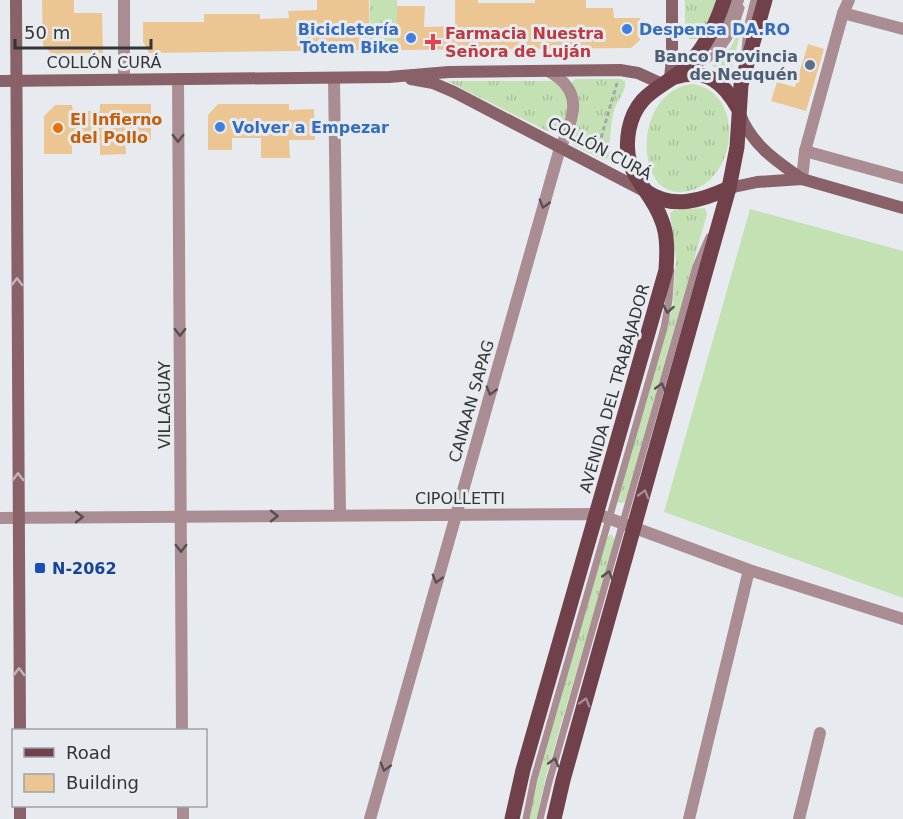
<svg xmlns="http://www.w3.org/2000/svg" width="903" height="819" viewBox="0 0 903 819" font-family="'DejaVu Sans',sans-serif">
  <defs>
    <pattern id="grass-tufts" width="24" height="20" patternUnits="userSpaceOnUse" patternTransform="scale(1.5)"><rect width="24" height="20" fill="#c3e1b3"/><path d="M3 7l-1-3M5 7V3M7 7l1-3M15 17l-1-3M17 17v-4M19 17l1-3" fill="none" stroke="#a8c29b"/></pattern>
  </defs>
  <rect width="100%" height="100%" fill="#e7ebf0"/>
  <!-- grass -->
  <g fill="url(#grass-tufts)">
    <rect x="370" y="0" width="27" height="50"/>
    <path d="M685 0H716L709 27 698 39H689L685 30Z"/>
    <path d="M742 25 730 76 722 70 712 66 731 47Z"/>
    <path d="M620 79 625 81C627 90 618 99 615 108 610 124 610 141 609 158L603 160 573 145 571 142 579 115 578 101 572 82 575 79Z"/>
    <path d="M447 81H552C570 90 568 109 565 127L557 132 547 131Z"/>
    <path d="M693 84C751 94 735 195 677 192 664 191 655 182 651 170 639 137 653 88 693 84Z"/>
    <path d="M705 208 707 214 625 502 619 503 617 499 673 306 676 258 670 213 674 210Z"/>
    <path d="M611 534 615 540 547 772 536 819H529L540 771 607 537Z"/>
  </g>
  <!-- pitch -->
  <path fill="#c3e1b3" d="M750 209 903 251V598L664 512Z"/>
  <!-- building -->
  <g fill="#ebc693">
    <path d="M42 0H74V13H102L103 53 52 54 43 45Z"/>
    <path d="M317 0H369L370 50 149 53 143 42V22H204V14H260V19L289 18 288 11 317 10Z"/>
    <path d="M455 0H478V3H535V0H586V8H613L614 18H640V40L631 48 397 50V6H425L424 27 455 26Z"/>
    <path d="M808 44 824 49 806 111 771 101 777 82 795 87Z"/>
    <path d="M100 104H151V140H125L126 154 100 155V140H72V154H44V116L55 105H72L73 111H100Z"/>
    <path d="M218 104H289V110L314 109 315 140H289L290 158H261V138H232V150H208V115Z"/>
  </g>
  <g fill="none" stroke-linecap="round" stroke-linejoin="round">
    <!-- path -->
    <path stroke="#a4a7aa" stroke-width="3" stroke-dasharray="4.5 3" stroke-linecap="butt" d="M597 152 617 83"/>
    <!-- lane -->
    <g stroke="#aa8d92" stroke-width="7">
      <path d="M745 50 747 28 754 0"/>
      <path d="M690 67C720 59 733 36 741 8"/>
      <path d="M526 819 534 779 664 328 669 300 671 271"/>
      <path d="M540 819 549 782 696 266 709 237"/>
    </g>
    <!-- street -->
    <g stroke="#aa8d92" stroke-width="12">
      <path d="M124 0V79"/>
      <path d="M732 0 725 22 714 45 726 32 738 0"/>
      <path d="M843 13 903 29"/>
      <path d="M334 78 340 515"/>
      <path d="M178 79 182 730"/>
      <path d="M805 151 903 178"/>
      <path d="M802 179 805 151 843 13 849 0"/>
      <path d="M0 518 597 514 749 570 903 619"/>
      <path d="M183 806V819"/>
      <path d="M370 819 560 148C575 117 584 90 548 71"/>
      <path d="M689 819 749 570"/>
      <path d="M799 819 820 733"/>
    </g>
    <!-- secondary -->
    <g stroke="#896168" stroke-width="12">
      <path d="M16 0 20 730"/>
      <path d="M670 78 672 59V0"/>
      <path d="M411 79 433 83 454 92 644 191"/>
      <path d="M0 81 389 77 449 72 620 70 638 73 662 84"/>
      <path d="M740 114C751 144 776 161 802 179"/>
      <path d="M729 188 757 182 802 179 903 208"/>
      <path d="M20 806V819"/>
    </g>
    <!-- primary -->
    <g stroke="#70414b" stroke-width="15">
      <path d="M675 77C707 68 723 82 738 108"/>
      <path d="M647 192C673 210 703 200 729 188"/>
      <path d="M512 819 523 770 666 270C667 254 668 236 662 221 650 185 620 176 629 129 637 91 663 89 686 67 705 48 716 25 724 0"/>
      <path d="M554 819 563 780 729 188 737 147 741 85 765 0"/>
    </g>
  </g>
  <!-- one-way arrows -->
  <defs><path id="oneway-chevron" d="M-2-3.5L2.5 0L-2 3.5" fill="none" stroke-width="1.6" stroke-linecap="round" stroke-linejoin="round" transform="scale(1.5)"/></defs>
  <g stroke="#574f52">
    <use href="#oneway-chevron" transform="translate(178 138) rotate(90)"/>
    <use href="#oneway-chevron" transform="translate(544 204) rotate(106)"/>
    <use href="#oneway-chevron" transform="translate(668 309) rotate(100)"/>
    <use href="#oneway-chevron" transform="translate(180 332) rotate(90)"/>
    <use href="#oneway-chevron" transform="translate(661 387) rotate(-74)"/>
    <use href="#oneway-chevron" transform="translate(491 391) rotate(106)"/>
    <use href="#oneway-chevron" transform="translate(274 516)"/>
    <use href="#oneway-chevron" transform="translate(79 517)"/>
    <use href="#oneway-chevron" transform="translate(181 548) rotate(90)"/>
    <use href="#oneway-chevron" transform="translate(608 575) rotate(-74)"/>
    <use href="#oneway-chevron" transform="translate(437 579) rotate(106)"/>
    <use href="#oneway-chevron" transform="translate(554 762) rotate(-74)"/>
    <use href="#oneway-chevron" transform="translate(385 767) rotate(106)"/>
  </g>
  <g stroke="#c1b4ba">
    <use href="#oneway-chevron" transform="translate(17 282) rotate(-90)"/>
    <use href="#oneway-chevron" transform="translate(18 477) rotate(-90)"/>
    <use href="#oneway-chevron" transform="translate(19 672) rotate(-90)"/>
  </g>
  <g stroke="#a68e95">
    <use href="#oneway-chevron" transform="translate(644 494) rotate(-74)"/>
    <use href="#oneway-chevron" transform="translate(585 702) rotate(-74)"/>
  </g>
  <!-- markers -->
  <g fill="#3f7fe0" stroke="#e7ebf0" stroke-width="2">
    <circle cx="627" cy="29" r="6"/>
    <circle cx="411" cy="38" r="6"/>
    <circle cx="220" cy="127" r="6"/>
  </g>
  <path fill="#e0444e" stroke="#e7ebf0" stroke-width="2" d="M430 33h6v6h6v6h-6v6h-6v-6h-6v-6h6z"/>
  <circle fill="#5c6f8a" stroke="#e7ebf0" stroke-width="2" cx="810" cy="65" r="6"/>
  <circle fill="#e8710a" stroke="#e7ebf0" stroke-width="2" cx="58" cy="128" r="6"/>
  <rect fill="#1a4fb4" stroke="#e7ebf0" stroke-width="2" x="34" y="562" width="12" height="12" rx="3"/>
  <g text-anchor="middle" stroke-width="6" stroke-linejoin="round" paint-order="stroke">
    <!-- shop labels -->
    <g font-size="16" font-weight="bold" fill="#366cbe" stroke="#e7ebf0" text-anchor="start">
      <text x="399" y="35" text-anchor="end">Bicicletería<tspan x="399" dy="18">Totem Bike</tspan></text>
      <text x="639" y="35">Despensa DA.RO</text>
      <text x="232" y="133">Volver a Empezar</text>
    </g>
    <!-- health labels -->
    <g font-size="16" font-weight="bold" fill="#be3a42" stroke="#e7ebf0" text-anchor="start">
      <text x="445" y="39">Farmacia Nuestra<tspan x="445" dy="18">Señora de Luján</tspan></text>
    </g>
    <!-- service labels -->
    <g font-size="16" font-weight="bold" fill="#4e5e75" stroke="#e7ebf0" text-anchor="end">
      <text x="798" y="62">Banco Provincia<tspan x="798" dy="18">de Neuquén</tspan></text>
    </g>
    <!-- street labels -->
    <g font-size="16" fill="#333436" stroke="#e7ebf0">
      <text x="104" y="68">COLLÓN CURÁ</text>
      <text transform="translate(600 148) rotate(28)" y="6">COLLÓN CURÁ</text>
      <text transform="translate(614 388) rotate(-74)" y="6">AVENIDA DEL TRABAJADOR</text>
      <text transform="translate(471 401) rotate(-74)" y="6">CANAAN SAPAG</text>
      <text transform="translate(164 405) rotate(-90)" y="6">VILLAGUAY</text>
      <text x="460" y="504">CIPOLLETTI</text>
    </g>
    <!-- food labels -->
    <g font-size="16" font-weight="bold" fill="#c56008" stroke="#e7ebf0" text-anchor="start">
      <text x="70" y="125">El Infierno<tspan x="70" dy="18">del Pollo</tspan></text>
    </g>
    <!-- transit labels -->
    <g font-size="16" font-weight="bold" fill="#164399" stroke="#e7ebf0" text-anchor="start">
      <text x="52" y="574">N-2062</text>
    </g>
  </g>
  <!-- legend -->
  <rect x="12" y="729" width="195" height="78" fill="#e7ebf0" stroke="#9fa2a6" stroke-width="1.5"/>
  <rect x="24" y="748" width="30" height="9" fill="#70414b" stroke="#9fa2a6" stroke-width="1.5"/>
  <text x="66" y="759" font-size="18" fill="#333436">Road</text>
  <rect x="24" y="774" width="30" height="18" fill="#ebc693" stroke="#9fa2a6" stroke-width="1.5"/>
  <text x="66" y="789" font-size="18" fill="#333436">Building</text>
  <!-- scale -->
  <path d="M15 39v9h136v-9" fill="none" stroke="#333436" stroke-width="3"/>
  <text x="24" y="39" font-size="18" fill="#333436" stroke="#e7ebf0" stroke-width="4.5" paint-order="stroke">50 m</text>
</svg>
